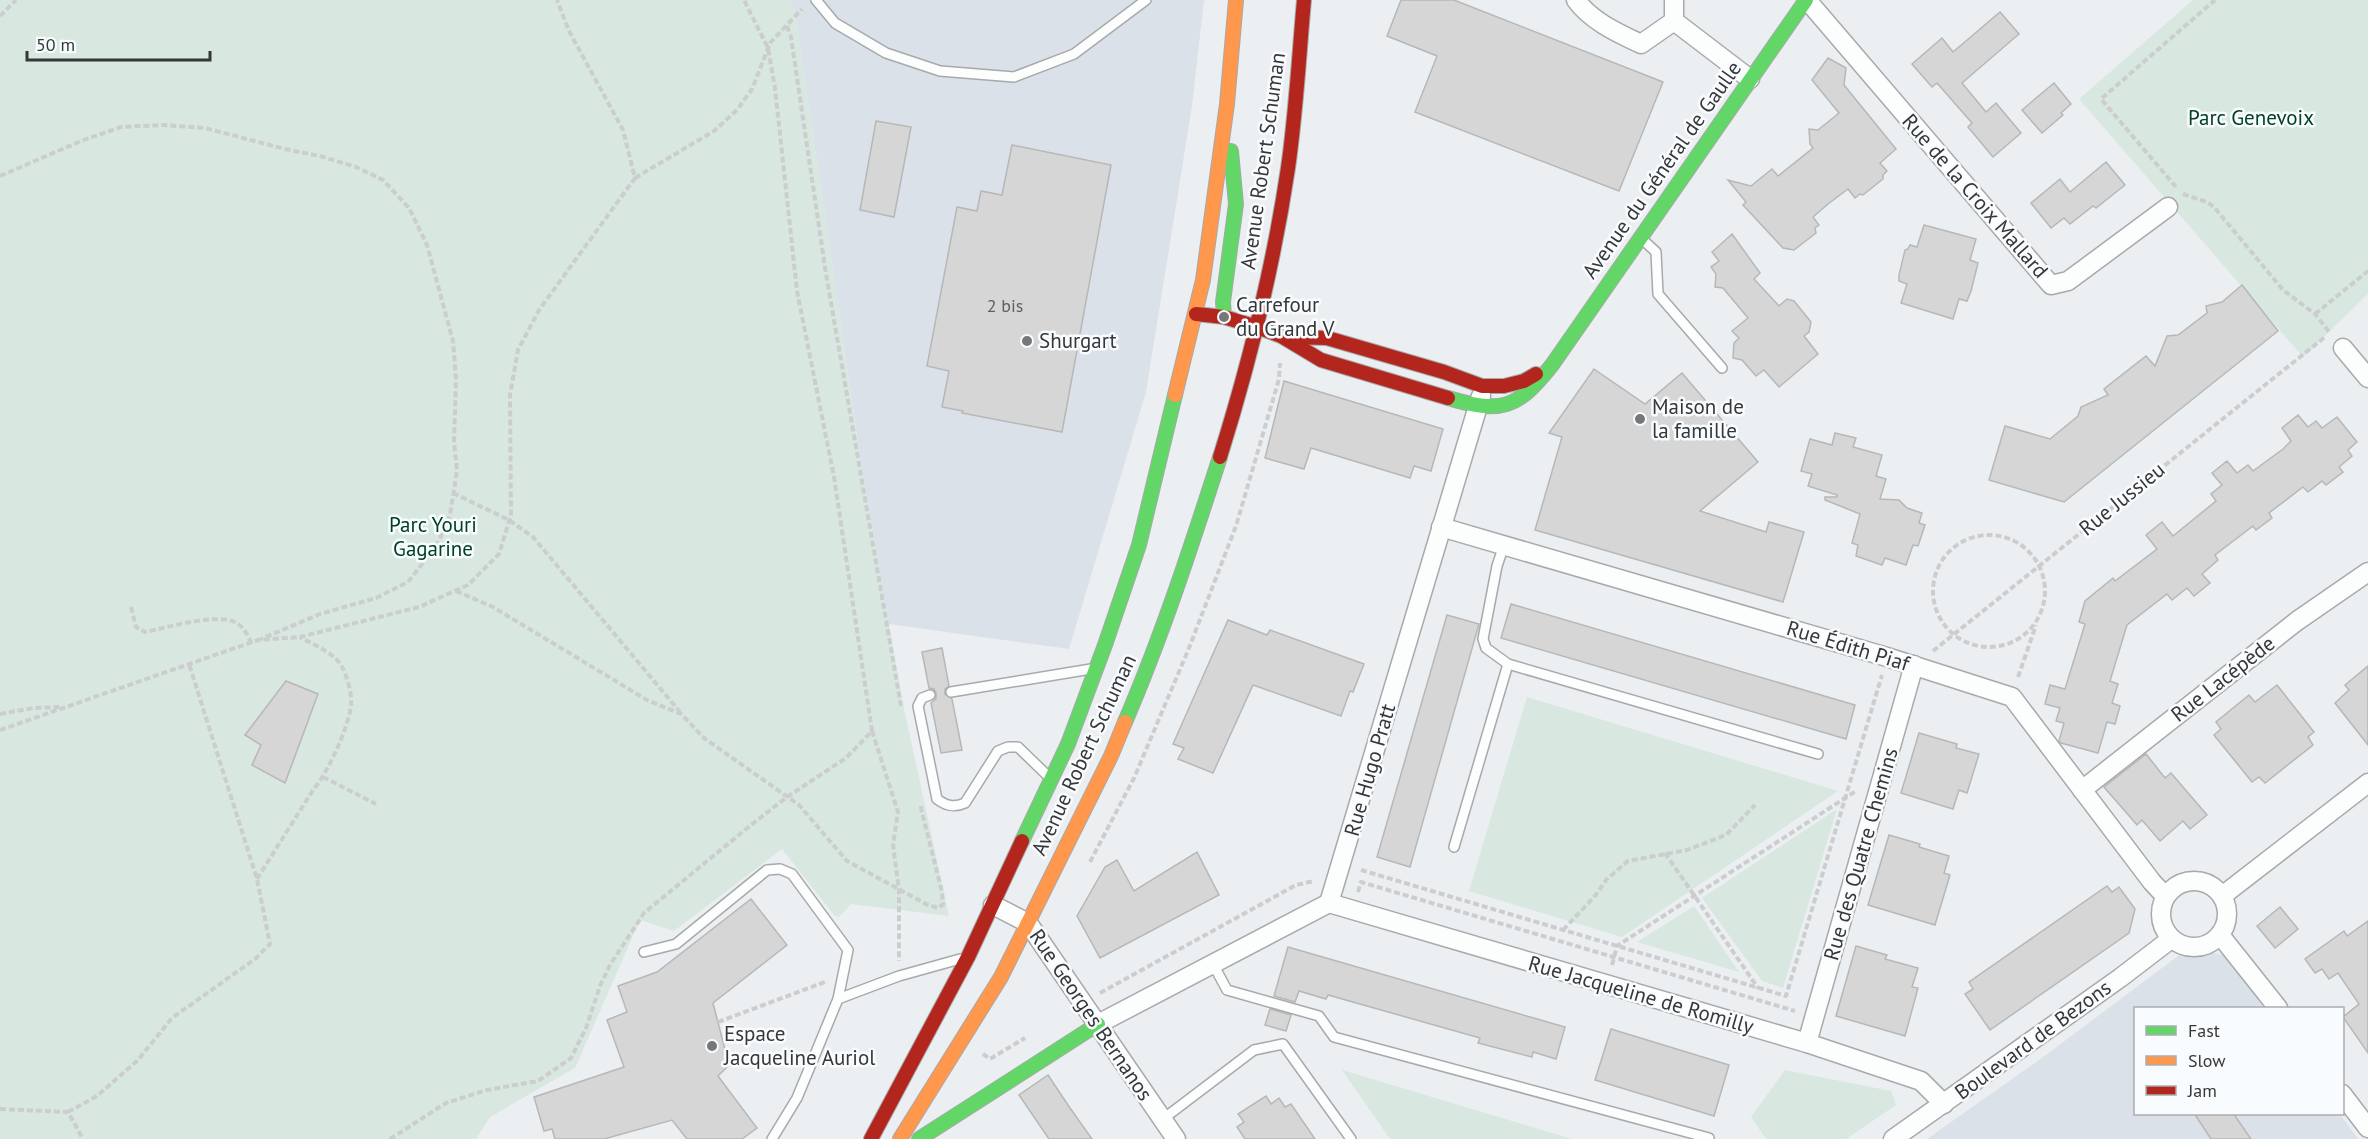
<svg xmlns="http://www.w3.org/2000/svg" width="2368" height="1139" viewBox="0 0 2368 1139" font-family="'PT Sans',sans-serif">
  <rect width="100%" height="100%" fill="#eceff1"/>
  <!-- built -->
  <g fill="#dbe1e8">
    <path d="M790 0H1204L1192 106 1146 392 1069 649 889 624 862 469 795 12Z"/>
    <path d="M2186 950 2220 954 2227 957 2264 1008H2136V1114H2340L2358 1139H1927L2046 1055Z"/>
  </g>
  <!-- green -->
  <g fill="#d8e7df">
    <path d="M0 0H790L795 12 862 469 903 704 949 916 851 904 839 917 834 915 782 849 674 931 640 920 575 1068 490 1117 476 1139H0Z"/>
    <path d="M2193 0H2368V294L2303 357 2079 99Z"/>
    <path d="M1527 697 1838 791 1622 937 1469 891Z"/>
    <path d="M1837 809 1783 988 1762 981 1702 898Z"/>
    <path d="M1694 906 1739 972 1637 942Z"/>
    <path d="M1342 1070 1572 1139H1390Z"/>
    <path d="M1785 1070 1891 1091 1896 1105 1846 1139H1766L1751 1117Z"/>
  </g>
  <!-- building -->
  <g fill="#d7d6d7" stroke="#b7b7b8" stroke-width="1.5">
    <path d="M1401 0H1454L1663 82 1619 191 1415 112 1437 56 1387 36Z"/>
    <path d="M2000 12 2019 34 1962 83 1986 112 1996 103 2021 133 1993 157 1968 127 1972 123 1937 83 1932 87 1912 64 1942 38 1953 52Z"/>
    <path d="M1828 58 1846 68 1844 85 1896 149 1880 163 1887 171 1883 175V179L1863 195 1860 194 1855 198 1848 189 1828 204 1813 217 1819 225 1815 228 1816 233 1794 250 1783 248 1743 205 1746 202 1728 180 1751 186 1772 169 1778 176 1813 148 1810 144 1809 129 1818 130 1839 113 1812 80Z"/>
    <path d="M2054 83 2071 104 2061 113 2063 115 2042 133 2022 110Z"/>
    <path d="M876 121 911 127 894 217 860 210Z"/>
    <path d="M1012 145 1111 165 1062 432 962 413 963 411 942 407 949 371 927 366 957 207 977 211 981 191 1002 195Z"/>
    <path d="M2106 162 2125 185 2096 208 2093 206 2070 224 2064 218 2051 228 2031 203 2060 179 2070 192Z"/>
    <path d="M1924 225 1976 239 1970 260 1978 263 1971 291 1967 301 1959 299 1953 319 1901 303 1907 284 1899 281V275L1905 250 1908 249 1910 245 1917 247Z"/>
    <path d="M1732 234 1760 273 1754 279 1779 306 1787 299 1794 301 1811 322 1809 332 1804 336 1818 354 1779 387 1764 370 1756 376 1742 360 1733 358 1734 343 1739 338 1732 331 1748 318 1723 288 1715 287 1716 274 1711 267 1719 261 1712 252Z"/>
    <path d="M2242 285 2278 331 2064 502 1989 480 2005 426 2050 439 2078 416 2081 407 2108 395 2104 389 2146 356 2155 366 2167 336 2178 335 2207 313 2206 306 2222 302Z"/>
    <path d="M1594 369 1645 404 1682 373 1758 462 1700 511 1766 532 1769 522 1804 532 1783 602 1535 530 1562 437 1549 433Z"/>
    <path d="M1284 381 1443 429 1431 471 1414 466 1410 478 1311 448 1304 469 1265 458Z"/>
    <path d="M2298 415 2308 427 2316 421 2322 428 2337 417 2357 442 2348 450 2352 456 2339 467 2343 472 2326 485 2322 481 2308 492 2303 487 2269 513 2272 518 2256 530 2253 526 2215 555 2218 560 2202 574 2210 583 2194 596 2187 588 2172 600 2167 594 2127 625 2110 681 2118 684 2112 703 2120 706 2115 724 2107 722 2098 753 2061 743 2059 741 2064 723 2056 721 2060 708 2045 704 2050 685 2065 689 2085 624 2079 622 2085 601 2113 578 2115 581 2157 549 2146 535 2162 522 2173 536 2216 501 2211 494 2222 485 2212 473 2227 461 2237 473 2248 465 2253 471 2283 449 2291 441 2282 428Z"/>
    <path d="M1835 433 1856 438 1853 447 1882 455 1876 476 1886 479 1880 499 1899 500 1907 508 1922 513 1919 523 1925 525 1918 546 1913 545 1906 565 1885 558 1882 565 1856 556 1858 545 1852 543 1860 514 1825 500V497H1837V495L1808 486 1812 474 1801 471 1810 439 1832 445Z"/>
    <path d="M1511 604 1855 705 1846 739 1501 638Z"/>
    <path d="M1447 615 1479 624 1410 867 1377 857Z"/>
    <path d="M1228 620 1267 635 1270 630 1364 664 1353 692 1350 691 1341 716 1253 685 1213 773 1178 759 1184 748 1173 744Z"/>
    <path d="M942 648 949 686 945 689V694L952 699 962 750 941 753 931 703 936 699V693L934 689 929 688 922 652Z"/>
    <path d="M2368 666V745L2335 703 2349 690 2345 685Z"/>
    <path d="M286 681 318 694 285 783 252 765 261 745 245 735Z"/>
    <path d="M2277 685 2314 732 2308 737 2313 745 2265 783 2259 777 2252 782 2214 735 2221 729 2216 722 2249 695 2255 702Z"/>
    <path d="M1919 733 1957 744 1956 748 1979 754 1967 793 1959 790 1953 809 1901 793Z"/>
    <path d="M2146 754 2165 778 2171 773 2207 815 2190 829 2183 821 2160 841 2142 820 2137 825 2104 787Z"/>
    <path d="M1889 835 1920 844 1919 847 1949 856 1944 873 1950 875 1935 925 1868 905Z"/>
    <path d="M1197 852 1219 895 1100 958 1077 916 1105 867 1117 860 1134 891Z"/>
    <path d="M2107 886 2112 892 2119 887 2135 909 2129 933 1990 1030 1965 994 1973 989 1969 982Z"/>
    <path d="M751 899 787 945 713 1003 729 1065 718 1076 757 1128 742 1139H687L672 1120 604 1139H555L552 1129 544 1131 534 1097 624 1067 607 1020 627 1012 618 986 657 972Z"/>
    <path d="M2280 907 2298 929 2275 948 2257 926Z"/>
    <path d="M2368 921V1053L2343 1017 2359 1004 2338 973 2329 979 2322 969 2315 973 2305 959 2344 931 2347 936Z"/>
    <path d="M1856 946 1887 955 1885 959 1918 968 1912 987 1918 988 1905 1036 1836 1016Z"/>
    <path d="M1288 947 1565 1027 1556 1059 1533 1052 1532 1057 1478 1043 1480 1038 1328 995 1326 999 1299 991 1295 1002 1274 996Z"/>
    <path d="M1270 1009 1291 1015 1286 1031 1265 1025Z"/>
    <path d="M1611 1029 1729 1065 1714 1116 1595 1080Z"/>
    <path d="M1048 1075 1070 1108 1092 1139H1049L1019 1095Z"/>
    <path d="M1266 1096 1271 1104 1279 1098 1285 1107 1291 1104 1315 1139H1245L1237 1127 1244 1122 1238 1114Z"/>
    <path d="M2194 1113H2233L2251 1139H2211Z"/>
  </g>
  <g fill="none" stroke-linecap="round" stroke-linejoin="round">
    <!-- lane casing -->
    <g stroke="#a7a9ab" stroke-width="12">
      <g id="lane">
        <path d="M816 0 835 23 886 53 940 71 1014 77 1074 54 1146 0"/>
        <path d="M1642 239 1656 252 1658 294 1722 368"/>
        <path d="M1504 545 1497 566 1483 639 1486 648 1508 664 1818 754"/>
        <path d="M951 692 1091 669"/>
        <path d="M930 695 922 698 918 706 937 799C946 806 954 808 965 803L998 751 1008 747H1018L1050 778"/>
        <path d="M1454 847 1508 664"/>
        <path d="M644 952 676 944 767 870 780 869 792 874 848 950 838 999"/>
        <path d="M1213 964 1227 990 1319 1016 1334 1037 1709 1138"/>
        <path d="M1163 1119 1254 1050 1283 1044 1351 1139"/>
        <path d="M772 1139 797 1098 838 999 899 976 960 959"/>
      </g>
    </g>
    <!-- street casing -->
    <g stroke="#a7a9ab" stroke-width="21">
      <g id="street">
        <path d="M1576 0C1591 21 1618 33 1641 44L1674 21V0"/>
        <path d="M1807 0 2051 285 2068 281 2168 207"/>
        <path d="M1674 21 1750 79"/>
        <path d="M2343 348 2368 378"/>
        <path d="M1441 527 1887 657 2012 697 2152 882 2165 896"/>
        <path d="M2082 790 2297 621 2368 572"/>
        <circle cx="2194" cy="914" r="33"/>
        <path d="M2222 896 2368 783"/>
        <path d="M1329 903 1807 1043 1921 1081 1944 1104"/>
        <path d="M993 905 1028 923 1176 1139"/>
        <path d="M2220 935 2278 1008"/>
        <path d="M1098 1024 1329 903 1481 396"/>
        <path d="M1807 1043 1914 665"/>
        <path d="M2342 1094 2368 1128"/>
        <path d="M1893 1139 2120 978 2171 939"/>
      </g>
    </g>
    <!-- fast casing -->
    <g stroke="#a7a9ab" stroke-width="16">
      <g id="fast">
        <path d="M1224 317 1223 302 1236 204 1231 151"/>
        <path d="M1448 398C1502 414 1517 409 1552 365L1806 0"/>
        <path d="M1125 722C1162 636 1191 547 1220 457"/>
        <path d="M1022 841 1068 744 1105 645 1139 545 1175 395"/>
        <path d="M919 1139 1098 1024"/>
      </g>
    </g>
    <!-- slow casing -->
    <g stroke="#a7a9ab" stroke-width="16">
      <g id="slow">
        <path d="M1175 395 1203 280 1227 104 1236 0"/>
        <path d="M900 1139 1001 977 1111 756 1125 722"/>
      </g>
    </g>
    <!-- jam casing -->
    <g stroke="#a7a9ab" stroke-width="16">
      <g id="jam">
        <path d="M1196 314 1224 317 1257 327 1281 336 1321 360 1448 398"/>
        <path d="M1287 337 1327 338 1444 372 1482 386H1504L1524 381 1536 374"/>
        <path d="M1220 457C1250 361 1273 269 1288 168 1296 113 1299 56 1304 0"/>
        <path d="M871 1139 968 957 1022 841"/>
      </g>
    </g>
    <!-- path -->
    <g stroke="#cccdce" stroke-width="4" stroke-dasharray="6 3" stroke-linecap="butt">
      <path d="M0 16 16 0"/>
      <path d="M787 26 791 37 826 274 901 706"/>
      <path d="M0 176 81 141 121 127 163 125 205 128 285 149 320 156 356 167 383 180 409 208 427 245 453 341 456 379 454 442 457 471 450 515 437 545 408 582 376 598 320 614 261 639"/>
      <path d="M635 178 714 131 737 110 752 89 770 43 802 9"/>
      <path d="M2176 187 2101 99 2215 0"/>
      <path d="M2183 194 2207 202 2214 207 2283 290 2315 314 2330 333"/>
      <path d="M2315 314 2368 271"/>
      <path d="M453 493 509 520 533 537 680 712"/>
      <circle cx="1989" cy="591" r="56"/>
      <path d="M456 591 493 607 647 700 681 714 704 738 799 805 847 861 928 905 939 908 943 904 942 892 920 804"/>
      <path d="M131 607 136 627 145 632C166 628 221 611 238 624 244 628 248 635 251 643"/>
      <path d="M1933 651 2325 337"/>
      <path d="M2018 677 2036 625"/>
      <path d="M0 714 33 708 62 707"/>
      <path d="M0 730 258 640 300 637 419 607 468 585 499 554 511 515 510 395 518 350 539 310 635 178 623 130 569 31 557 0"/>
      <path d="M872 731 898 812 893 845 899 890V961"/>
      <path d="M323 777 376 804"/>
      <path d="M1665 853 1758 988"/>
      <path d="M1090 862 1134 778 1189 648 1236 526 1279 379 1280 363"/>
      <path d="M1361 870 1786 996 1882 675"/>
      <path d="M257 879 313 790C327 774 350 725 351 704 352 694 347 676 342 667 335 653 314 645 300 637"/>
      <path d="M1358 892 1361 882 1795 1011"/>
      <path d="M1563 930 1595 896 1607 879 1628 861 1687 850 1726 835 1755 805"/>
      <path d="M1612 965 1617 946 1856 791"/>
      <path d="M1100 993 1296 885 1314 881"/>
      <path d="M718 1022 825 982"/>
      <path d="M983 1054 990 1059 1025 1038"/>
      <path d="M0 1109 68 1112 83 1139"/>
      <path d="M68 1112 97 1096 138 1060 172 1018 255 959 270 944 257 879 189 664"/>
      <path d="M390 1139 446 1103 487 1090 538 1081 571 1058 586 1028 600 986 610 965 644 913 751 825 787 797 846 758 872 731 834 477 797 291 775 88 768 48 744 0"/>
    </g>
    <!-- lane -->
    <use href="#lane" stroke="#fcfdfd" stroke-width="9"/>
    <!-- street -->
    <use href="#street" stroke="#fcfdfd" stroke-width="18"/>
    <!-- fast -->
    <use href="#fast" stroke="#63d668" stroke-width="14"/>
    <!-- slow -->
    <use href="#slow" stroke="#ff974d" stroke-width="14"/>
    <!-- jam -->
    <use href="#jam" stroke="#b3261e" stroke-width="14"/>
  </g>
  <!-- markers -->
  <g fill="#757779" stroke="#f9fcfe" stroke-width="2">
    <circle cx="1224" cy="317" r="6"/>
    <circle cx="1027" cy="341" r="6"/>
    <circle cx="1640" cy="419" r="6"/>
    <circle cx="712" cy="1046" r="6"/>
  </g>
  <g text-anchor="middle" stroke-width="5" stroke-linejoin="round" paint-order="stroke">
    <!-- number labels -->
    <g font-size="18" fill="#5e5f60">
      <text x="1005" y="312">2 bis</text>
    </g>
    <!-- park labels -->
    <g font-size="21" fill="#004126" stroke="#f9fcfe">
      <text x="2251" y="125">Parc Genevoix</text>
      <text x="433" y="532">Parc Youri<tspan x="433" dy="24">Gagarine</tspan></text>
    </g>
    <!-- street labels -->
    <g font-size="21" fill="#353738" stroke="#f9fcfe">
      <text transform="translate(1263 161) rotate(-82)" y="7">Avenue Robert Schuman</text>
      <text transform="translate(1662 170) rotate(-55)" y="7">Avenue du Général de Gaulle</text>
      <text transform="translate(1975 196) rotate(49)" y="7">Rue de la Croix Mallard</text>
      <text transform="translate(2122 499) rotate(-39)" y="7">Rue Jussieu</text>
      <text transform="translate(1848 646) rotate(17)" y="7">Rue Édith Piaf</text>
      <text transform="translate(2223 679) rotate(-38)" y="7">Rue Lacépède</text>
      <text transform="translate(1084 755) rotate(-65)" y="7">Avenue Robert Schuman</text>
      <text transform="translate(1370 770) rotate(-74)" y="7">Rue Hugo Pratt</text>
      <text transform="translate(1861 854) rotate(-74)" y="7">Rue des Quatre Chemins</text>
      <text transform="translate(1641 995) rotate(16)" y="7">Rue Jacqueline de Romilly</text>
      <text transform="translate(1091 1015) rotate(56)" y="7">Rue Georges Bernanos</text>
      <text transform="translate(2033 1040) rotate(-36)" y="7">Boulevard de Bezons</text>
    </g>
    <!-- poi labels -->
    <g font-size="21" fill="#353738" stroke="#f9fcfe" text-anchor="start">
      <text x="1236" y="312">Carrefour<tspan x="1236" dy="24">du Grand V</tspan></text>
      <text x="1039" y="348">Shurgart</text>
      <text x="1652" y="414">Maison de<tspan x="1652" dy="24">la famille</tspan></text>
      <text x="724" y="1041">Espace<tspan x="724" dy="24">Jacqueline Auriol</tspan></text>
    </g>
  </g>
  <!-- legend -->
  <rect x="2134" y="1007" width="210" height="108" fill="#f9fcfe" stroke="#abadaf" stroke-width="1.5"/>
  <rect x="2146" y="1026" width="30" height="9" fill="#63d668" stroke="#abadaf" stroke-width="1.5"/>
  <text x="2188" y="1037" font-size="18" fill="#353738">Fast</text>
  <rect x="2146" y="1056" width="30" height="9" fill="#ff974d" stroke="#abadaf" stroke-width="1.5"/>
  <text x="2188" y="1067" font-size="18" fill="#353738">Slow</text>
  <rect x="2146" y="1086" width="30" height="9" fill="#b3261e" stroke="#abadaf" stroke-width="1.5"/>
  <text x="2188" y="1097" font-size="18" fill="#353738">Jam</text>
  <!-- scale -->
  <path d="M27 51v9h183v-9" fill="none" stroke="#353738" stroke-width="3"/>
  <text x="36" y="51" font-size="18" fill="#353738" stroke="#f9fcfe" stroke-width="4.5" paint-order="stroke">50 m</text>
</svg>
